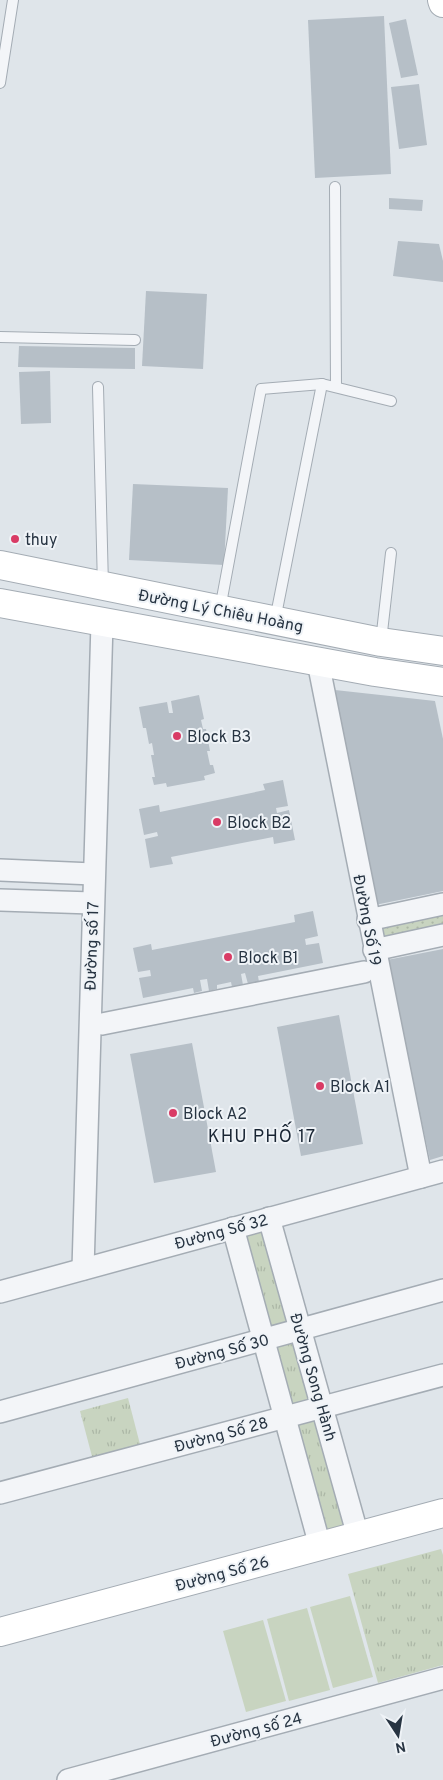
<svg xmlns="http://www.w3.org/2000/svg" width="443" height="1780" viewBox="0 0 443 1780" font-family="Overpass,sans-serif">
  <defs>
    <pattern id="grass-dots" width="8" height="8" patternUnits="userSpaceOnUse" patternTransform="scale(1.25)"><rect width="8" height="8" fill="#c8d4c0"/><path d="M2 2h.1M6 6h.1" fill="none" stroke="#acb7a6" stroke-width="1.8" stroke-linecap="round"/></pattern>
    <pattern id="park-tufts" width="24" height="20" patternUnits="userSpaceOnUse" patternTransform="scale(1.25)"><rect width="24" height="20" fill="#c8d4c0"/><path d="M3 7l-1-3M5 7V3M7 7l1-3M15 17l-1-3M17 17v-4M19 17l1-3" fill="none" stroke="#acb7a6"/></pattern>
  </defs>
  <rect width="100%" height="100%" fill="#dfe5ea"/>
  <!-- grass -->
  <path fill="url(#grass-dots)" d="M443 910V929L378 942 374 924Z"/>
  <!-- park -->
  <g fill="url(#park-tufts)">
    <path d="M265 1227 292 1326 268 1332 241 1232Z"/>
    <path d="M296 1337 314 1403 290 1410 271 1345Z"/>
    <path d="M128 1398 142 1452 94 1464 80 1411Z"/>
    <path d="M318 1415 349 1529 323 1535 293 1422Z"/>
    <path d="M441 1549 443 1555V1665L378 1683 348 1574Z"/>
  </g>
  <!-- pitch -->
  <g fill="#c8d4c0">
    <path d="M350 1596 373 1677 333 1688 310 1607Z"/>
    <path d="M307 1608 330 1690 289 1701 267 1619Z"/>
    <path d="M263 1620 286 1701 246 1712 223 1631Z"/>
  </g>
  <!-- building -->
  <g fill="#b6bfc7">
    <path d="M384 16 391 174 315 178 308 20Z"/>
    <path d="M406 19 418 75 401 78 389 23Z"/>
    <path d="M419 84 427 145 399 149 391 87Z"/>
    <path d="M389 198 423 200 422 211 389 209Z"/>
    <path d="M398 241 439 244 443 261V282L393 276Z"/>
    <path d="M146 291 207 294 203 369 142 366Z"/>
    <path d="M19 346 135 348V369L18 367Z"/>
    <path d="M50 371 51 423 21 424 19 372Z"/>
    <path d="M133 484 228 488 224 565 129 560Z"/>
    <path d="M335 690 435 701 443 739V891L375 905Z"/>
    <path d="M199 695 204 719 201 720 203 729H206L210 751H207L210 765H213L215 773 204 776 205 780 167 787 166 783 154 785 152 777H155L151 755H154L152 743 149 744 146 728H143L139 707 167 702 169 713H173L171 701Z"/>
    <path d="M283 780 288 806 276 808 277 813 289 810 295 840 274 844 273 837 171 857 173 864 150 868 145 839 158 836 157 832 144 835 139 809 159 805 160 812 265 790 263 784Z"/>
    <path d="M313 911 318 936 305 939 306 945 319 943 323 963 258 976 259 982 248 984 245 973 241 974 243 985 232 987 231 982 217 985V989L209 991 207 979 200 980 202 991 194 993 193 988 143 998 139 978 151 976 150 970 138 972 133 948 151 944 152 950 295 922 294 915Z"/>
    <path d="M443 949V1156L430 1160 387 960Z"/>
    <path d="M339 1015 363 1144 301 1156 277 1027Z"/>
    <path d="M192 1043 216 1172 154 1183 130 1054Z"/>
  </g>
  <g fill="none" stroke-linecap="round" stroke-linejoin="round">
    <!-- lane casing -->
    <g stroke="#a4acb4" stroke-width="12">
      <g id="lane">
        <path d="M0 83 13 0"/>
        <path d="M335 187 336 387"/>
        <path d="M0 337 135 340"/>
        <path d="M98 387 103 586"/>
        <path d="M220 609 261 389 322 384 391 401"/>
        <path d="M275 620 322 384"/>
        <path d="M381 641 391 553"/>
      </g>
    </g>
    <!-- street casing -->
    <g stroke="#a4acb4" stroke-width="24">
      <g id="street">
        <path d="M318 662 421 1177"/>
        <path d="M0 870 93 874"/>
        <path d="M0 900 92 903"/>
        <path d="M368 920 443 904"/>
        <path d="M374 950 443 935"/>
        <path d="M102 1024 364 972"/>
        <path d="M269 1218 358 1536"/>
        <path d="M233 1228 320 1546"/>
        <path d="M83 1269 102 623"/>
        <path d="M0 1292 443 1171"/>
        <path d="M0 1412 443 1290"/>
        <path d="M0 1493 443 1375"/>
        <path d="M68 1780 443 1678"/>
      </g>
    </g>
    <!-- secondary casing -->
    <g stroke="#a4acb4" stroke-width="30">
      <g id="secondary">
        <path d="M442 0 443 3"/>
        <path d="M0 565 381 642 443 651"/>
        <path d="M0 603 375 672 443 682"/>
        <path d="M0 1632 443 1513"/>
      </g>
    </g>
    <!-- lane -->
    <use href="#lane" stroke="#f3f5f8" stroke-width="10"/>
    <!-- street -->
    <use href="#street" stroke="#f3f5f8" stroke-width="21"/>
    <!-- secondary -->
    <use href="#secondary" stroke="#fff" stroke-width="28"/>
  </g>
  <!-- markers -->
  <g fill="#d93b65" stroke="#eff3f7" stroke-width="2">
    <circle cx="15" cy="539" r="5"/>
    <circle cx="177" cy="736" r="5"/>
    <circle cx="217" cy="822" r="5"/>
    <circle cx="228" cy="957" r="5"/>
    <circle cx="320" cy="1086" r="5"/>
    <circle cx="173" cy="1113" r="5"/>
  </g>
  <g text-anchor="middle" stroke-width="4" stroke-linejoin="round" paint-order="stroke">
    <!-- poi labels -->
    <g font-size="16" fill="#273442" stroke="#eff3f7" text-anchor="start">
      <text x="25" y="545">thuy</text>
      <text x="187" y="742">Block B3</text>
      <text x="227" y="828">Block B2</text>
      <text x="238" y="963">Block B1</text>
      <text x="330" y="1092">Block A1</text>
      <text x="183" y="1119">Block A2</text>
    </g>
    <!-- street labels -->
    <g font-size="16" fill="#273442" stroke="#eff3f7">
      <text transform="translate(221 610) rotate(11)" y="6">Đường Lý Chiêu Hoàng</text>
      <text transform="translate(368 920) rotate(79)" y="6">Đường Số 19</text>
      <text transform="translate(91 946) rotate(-88)" y="6">Đường số 17</text>
      <text transform="translate(221 1231) rotate(-15)" y="6">Đường Số 32</text>
      <text transform="translate(222 1351) rotate(-15)" y="6">Đường Số 30</text>
      <text transform="translate(314 1377) rotate(74)" y="6">Đường Song Hành</text>
      <text transform="translate(221 1434) rotate(-15)" y="6">Đường Số 28</text>
      <text transform="translate(222 1573) rotate(-15)" y="6">Đường Số 26</text>
      <text transform="translate(256 1729) rotate(-15)" y="6">Đường số 24</text>
    </g>
    <!-- neighbourhood labels -->
    <g font-size="18" letter-spacing="1" fill="#192533" stroke="#eff3f7">
      <text x="262" y="1142">KHU PHỐ 17</text>
    </g>
  </g>
  <!-- north arrow -->
  <g transform="translate(398 1735) rotate(168)" stroke="#eff3f7" stroke-width="4" paint-order="stroke">
  <path d="M0-4L9 19L0 12L-9 19Z" fill="#273442"/>
  <text y="-8" font-size="14" font-weight="bold" text-anchor="middle" fill="#273442">N</text>
  </g>
</svg>
